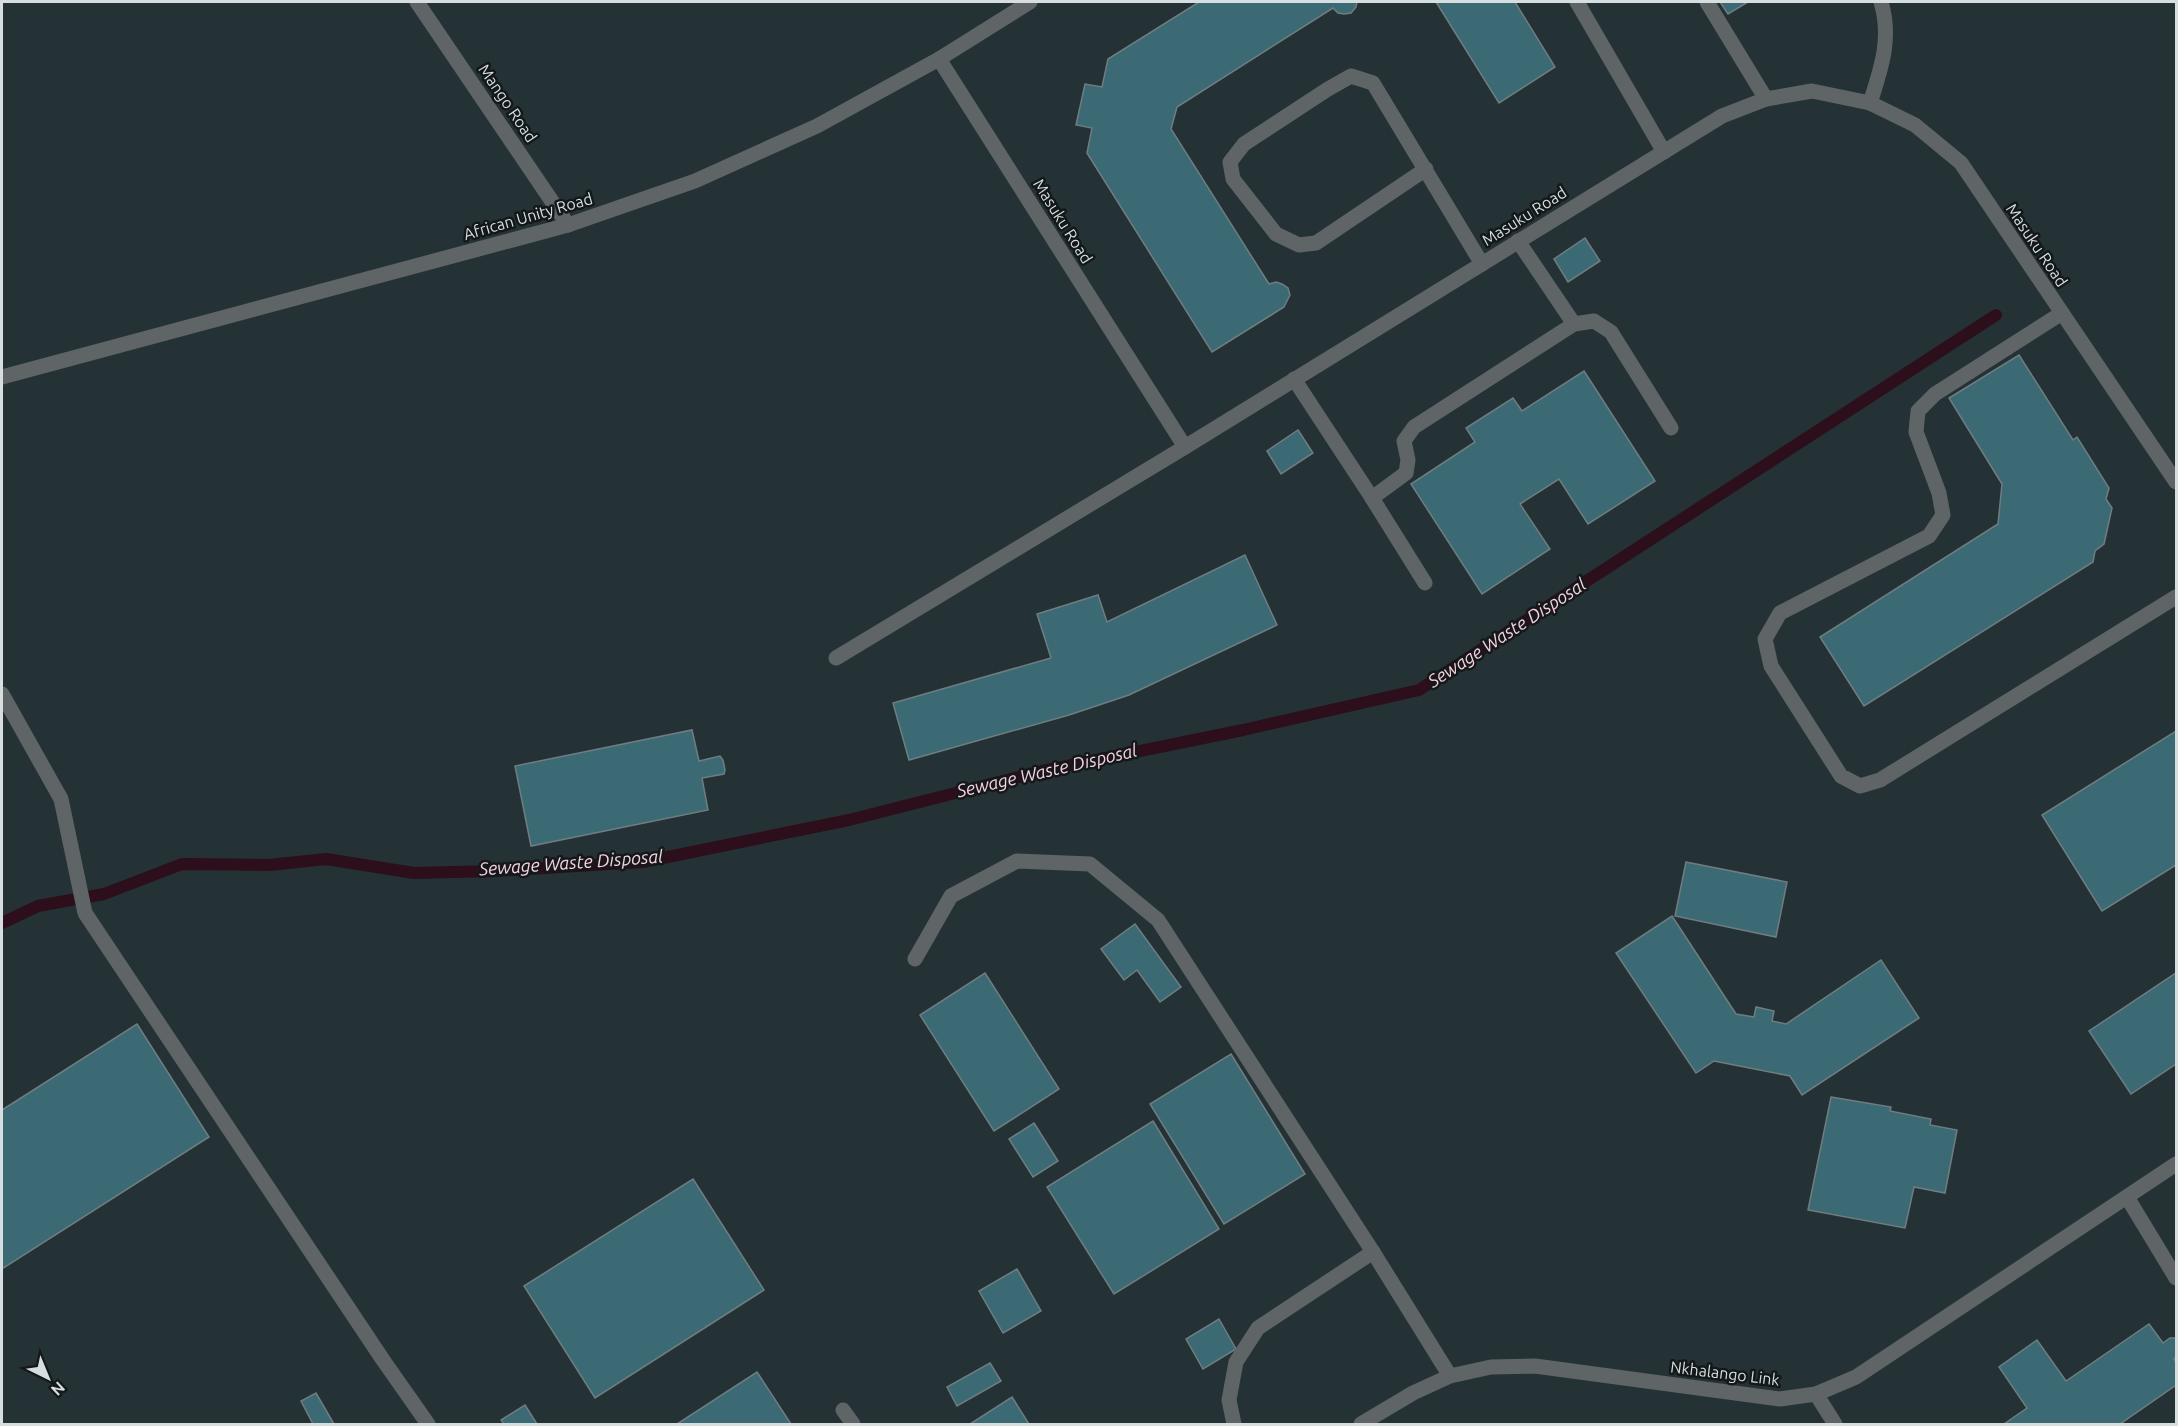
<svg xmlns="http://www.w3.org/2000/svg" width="2178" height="1426" viewBox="0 0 2178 1426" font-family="Ubuntu,sans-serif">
  <rect width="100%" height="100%" fill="#253235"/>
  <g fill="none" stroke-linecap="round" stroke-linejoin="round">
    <!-- stream -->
    <path stroke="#2d0e1b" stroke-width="12" d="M2 923 38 906 104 894 182 864 269 865 326 859 414 873 495 871 643 862 849 820 1042 771 1243 730 1419 690 1996 315"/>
  </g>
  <!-- building -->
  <g fill="#3b6a74" stroke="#6f7d81" stroke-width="1.5">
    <path d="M1199 2H1357L1356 7 1351 13 1344 14 1338 13 1333 8 1177 107 1171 129 1269 284 1276 282 1282 284 1288 288 1290 295 1284 307 1212 352 1087 153 1092 128 1076 125 1085 84 1102 87 1108 59Z"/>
    <path d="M1436 2H1515L1555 67 1499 103Z"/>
    <path d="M1720 2H1748L1728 14Z"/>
    <path d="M1585 238 1600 261 1568 282 1554 259Z"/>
    <path d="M2019 355 2073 440 2077 437 2109 488 2106 499 2112 508 2104 544 2095 551 2093 562 1864 706 1820 637 1998 524 2002 484 1949 398Z"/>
    <path d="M1584 371 1655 481 1588 524 1559 479 1520 504 1550 549 1482 594 1411 484 1475 442 1466 428 1513 398 1522 411Z"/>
    <path d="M1298 430 1313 453 1281 474 1267 451Z"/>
    <path d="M1245 555 1277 625 1129 695 1069 715 909 760 893 703 1051 658 1037 614 1098 595 1107 622Z"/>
    <path d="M692 730 699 761 720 756 723 760 725 770 724 774 702 778 708 810 531 846 515 766Z"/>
    <path d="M2176 731V865L2102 911 2042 815Z"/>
    <path d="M1686 862 1787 882 1776 937 1675 916Z"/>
    <path d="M1672 916 1736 1014 1754 1017 1756 1007 1774 1011 1772 1021 1786 1024 1881 960 1919 1018 1802 1095 1790 1076 1714 1061 1696 1073 1616 953Z"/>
    <path d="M1135 924 1181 987 1160 1002 1137 970 1124 980 1101 949Z"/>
    <path d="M985 973 1059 1089 994 1131 920 1015Z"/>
    <path d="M2176 973V1064L2131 1094 2089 1031Z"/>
    <path d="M137 1024 209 1137 2 1269V1110Z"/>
    <path d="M1231 1054 1305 1174 1224 1224 1150 1104Z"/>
    <path d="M1831 1097 1891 1107 1890 1111 1931 1119 1930 1125 1957 1130 1945 1193 1914 1187 1905 1228 1808 1210Z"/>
    <path d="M1153 1121 1219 1229 1114 1294 1047 1187Z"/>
    <path d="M1034 1123 1058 1161 1033 1177 1009 1139Z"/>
    <path d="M693 1179 764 1290 595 1398 524 1286Z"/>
    <path d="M1017 1269 1041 1311 1003 1333 979 1291Z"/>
    <path d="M1219 1319 1236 1349 1203 1369 1186 1339Z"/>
    <path d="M2149 1324 2163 1343 2170 1338H2176V1357L2174 1359 2176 1363V1385L2120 1424H2004L2027 1408 1999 1367 2037 1340 2066 1381Z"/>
    <path d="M990 1363 1001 1381 957 1406 947 1387Z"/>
    <path d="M757 1372 791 1424H677Z"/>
    <path d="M316 1393 334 1424H313L301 1401Z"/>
    <path d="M1012 1397 1029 1424H970Z"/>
    <path d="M525 1405 537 1424H504L501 1420Z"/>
  </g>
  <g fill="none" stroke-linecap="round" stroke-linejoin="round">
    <!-- minor -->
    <g stroke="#5f6567" stroke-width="15">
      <path d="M417 2 568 225"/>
      <path d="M1577 2 1664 152"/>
      <path d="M1707 2 1766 99"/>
      <path d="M939 59 1185 447 1722 116 1766 99 1812 91 1870 103 1915 125 1961 163 2176 482"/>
      <path d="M1870 103C1881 69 1892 38 1881 2"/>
      <path d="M1426 169 1316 243 1299 245 1276 234 1233 179 1230 162 1244 144 1328 89 1351 76 1373 83 1482 264"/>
      <path d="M1518 241 1574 324"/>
      <path d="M2062 313 1935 394 1918 411 1916 432 1939 493 1943 515 1929 536 1780 613 1765 639 1771 666 1841 776 1860 786 1880 780 2176 597"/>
      <path d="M2 377 568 225 695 181 817 126 939 59 1030 2"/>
      <path d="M1294 379 1372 498"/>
      <path d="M1425 583 1372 498 1406 473 1408 460 1404 441 1414 427 1574 324 1594 321 1611 332 1671 428"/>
      <path d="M836 658 1185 447"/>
      <path d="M2 694 61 799 85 913 383 1360 428 1424"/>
      <path d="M915 959 951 896 1017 861 1090 864 1158 920 1373 1252 1450 1376"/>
      <path d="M2127 1197 2176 1278"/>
      <path d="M1816 1394 1835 1424"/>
      <path d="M843 1410 853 1424"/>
      <path d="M1234 1424 1229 1400 1236 1362 1258 1328 1373 1252"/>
      <path d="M1361 1424 1413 1393 1450 1376 1491 1367 1535 1366 1780 1399 1816 1394 1856 1377 2176 1164"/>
    </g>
  </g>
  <g text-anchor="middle" stroke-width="5" stroke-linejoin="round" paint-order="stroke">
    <!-- street labels -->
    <g font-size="16" fill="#d6dedf" stroke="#13181a">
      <text transform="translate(508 103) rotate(56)" y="6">Mango Road</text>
      <text transform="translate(528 216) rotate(-16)" y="6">African Unity Road</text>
      <text transform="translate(1524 216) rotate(-32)" y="6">Masuku Road</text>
      <text transform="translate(1063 221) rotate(58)" y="6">Masuku Road</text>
      <text transform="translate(2037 245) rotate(56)" y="6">Masuku Road</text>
      <text transform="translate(1725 1373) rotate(7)" y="6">Nkhalango Link</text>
    </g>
    <!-- water labels -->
    <g font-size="18" font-style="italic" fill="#fad0de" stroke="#13181a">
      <text transform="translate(1507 633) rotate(-33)" y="6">Sewage Waste Disposal</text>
      <text transform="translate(1047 771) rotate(-13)" y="6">Sewage Waste Disposal</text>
      <text transform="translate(571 863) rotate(-4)" y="6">Sewage Waste Disposal</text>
    </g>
  </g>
  <!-- border -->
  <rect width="2178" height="1426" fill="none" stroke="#d6dedf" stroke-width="6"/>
  <!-- north arrow -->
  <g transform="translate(48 1378) rotate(137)" stroke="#13181a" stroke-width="4.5" paint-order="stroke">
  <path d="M0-4.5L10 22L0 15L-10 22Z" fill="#d6dedf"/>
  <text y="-9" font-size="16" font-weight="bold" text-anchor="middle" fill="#d6dedf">N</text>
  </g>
</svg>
